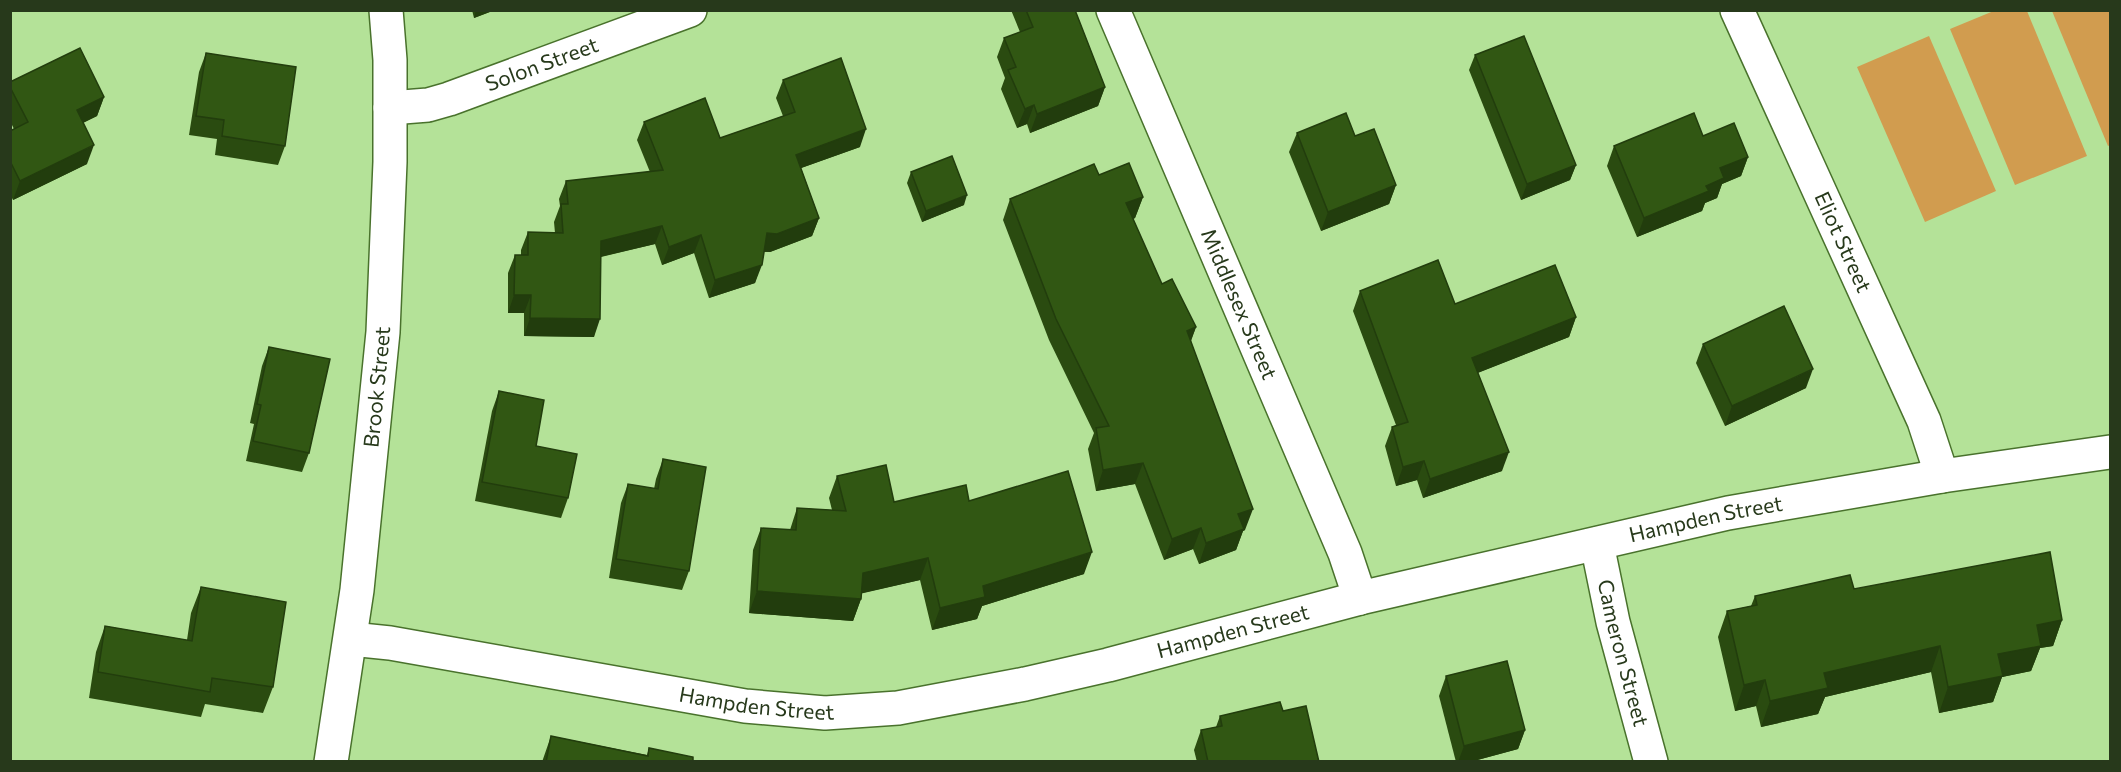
<svg xmlns="http://www.w3.org/2000/svg" width="2121" height="772" viewBox="0 0 2121 772" font-family="Commissioner,sans-serif">
  <rect width="100%" height="100%" fill="#b4e298"/>
  <!-- green -->
  <g fill="#d19c4f">
    <path d="M1996 10 2027 11 2087 156 2015 185 1950 29Z"/>
    <path d="M2052 11H2110V145L2108 146Z"/>
    <path d="M1929 36 1996 191 1925 222 1857 67Z"/>
  </g>
  <g fill="none" stroke-linecap="round" stroke-linejoin="round">
    <!-- minor casing -->
    <g stroke="#49722c" stroke-width="36">
      <g id="minor">
        <path id="s1" d="M1113 10 1345 553 1360 598"/>
        <path id="s2" d="M1737 10 1924 421 1942 476"/>
        <path id="s3" d="M390 108 428 105 449 99 690 10"/>
        <path id="s4" d="M1597 544 1613 622 1651 762"/>
        <path id="s5" d="M351 639 390 643 745 706 825 713 898 708 1025 684 1108 665 1360 598 1728 513 1942 476 2110 452"/>
        <path id="s6" d="M331 762 357 590 383 332 390 162V60L386 10"/>
      </g>
    </g>
    <!-- minor -->
    <use href="#minor" stroke="#fff" stroke-width="33"/>
  </g>
  <!-- wall -->
  <g fill="#2a4b10">
    <path d="M472 10H495L474 18Z"/>
    <path d="M1011 10H1075L1105 87 1098 106 1030 133 1027 124 1017 128 1001 89 1005 78 997 57 1004 38 1020 32Z"/>
    <path d="M206 53 285 146 278 165 215 155 217 139 189 135 199 72Z"/>
    <path d="M1475 55 1576 165 1570 180 1521 200 1469 70Z"/>
    <path d="M783 80 860 147 801 168 819 218 812 236 770 252H764L755 283 709 298 694 253 662 265 655 244 601 257 594 337 524 336V313H508V273L515 255H521V250L528 232 555 233 554 222 560 206 559 199 566 181 650 172 637 140 644 122 720 138 783 116 776 98Z"/>
    <path d="M10 82 104 97 97 116 83 123 87 164 13 200 10 194V131L14 129 10 121Z"/>
    <path d="M1297 133 1355 136 1396 185 1389 204 1321 231 1289 152Z"/>
    <path d="M1703 136 1748 157 1741 176 1722 184 1717 198 1705 203 1702 211 1637 237 1607 166 1614 146Z"/>
    <path d="M911 172 964 205 922 222 907 183Z"/>
    <path d="M1099 175 1143 197 1135 218 1133 219 1162 284 1196 327 1191 341 1245 530 1243 531 1236 550 1199 564 1193 549 1164 560 1135 484 1096 491 1088 449 1094 433 1049 340 1003 220 1010 199Z"/>
    <path d="M1360 291 1455 304 1576 317 1569 337 1477 373 1502 471 1423 498 1417 480 1396 486 1385 446 1392 427 1396 425 1353 311Z"/>
    <path d="M1703 344 1806 388 1725 426 1696 363Z"/>
    <path d="M269 347 309 453 302 472 246 461 254 424 250 423 262 366Z"/>
    <path d="M499 391 536 446 568 498 561 518 475 501 492 411Z"/>
    <path d="M663 459 689 571 682 590 609 578 621 503 628 484 654 489 656 479Z"/>
    <path d="M837 476 894 502 969 501 1084 574 982 606 977 619 932 630 920 580 862 593 861 599 853 621 749 613 753 550 761 528 790 530 797 508 832 510 829 498Z"/>
    <path d="M201 587 273 687 263 713 205 704 201 717 89 698 96 652 105 626 187 640 191 613Z"/>
    <path d="M1854 589 2062 620 2053 646 2040 648 2031 671 2002 677 1993 702 1939 713 1931 672 1825 697 1818 714 1761 727 1756 706 1735 711 1718 637 1727 611 1751 606 1755 596Z"/>
    <path d="M1446 676 1525 730 1518 749 1470 762H1456L1439 696Z"/>
    <path d="M1283 711 1319 762H1197L1194 750 1201 730 1216 727 1220 716Z"/>
    <path d="M551 736 647 755 649 748 693 762H542Z"/>
  </g>
  <!-- shaded-wall -->
  <g fill="#223d0d">
    <path d="M476 10H495L474 18Z"/>
    <path d="M1105 87 1098 106 1030 133 1037 114Z"/>
    <path d="M104 97 97 116 70 129 77 110Z"/>
    <path d="M1034 105 1027 124 1017 128 1025 109Z"/>
    <path d="M866 129 860 147 790 172 796 155Z"/>
    <path d="M94 145 87 164 13 200 20 181Z"/>
    <path d="M1748 157 1741 176 1722 184 1717 198 1705 203 1702 211 1637 237 1644 218 1706 186 1720 168Z"/>
    <path d="M1576 165 1570 180 1521 200 1527 184Z"/>
    <path d="M1396 185 1389 204 1321 231 1328 212Z"/>
    <path d="M967 195 964 205 922 222 926 211Z"/>
    <path d="M1143 197 1135 218 1119 224 1126 203Z"/>
    <path d="M819 218 812 236 770 252 761 251 767 233Z"/>
    <path d="M662 226 655 244 595 258 601 241Z"/>
    <path d="M701 235 694 253 662 265 669 247Z"/>
    <path d="M762 265 755 283 709 298 715 280Z"/>
    <path d="M514 295H531L524 313H508Z"/>
    <path d="M1576 317 1569 337 1465 378 1472 358Z"/>
    <path d="M530 318 600 319 594 337 524 336Z"/>
    <path d="M1196 327 1188 348 1187 331Z"/>
    <path d="M1813 369 1806 388 1725 426 1732 406Z"/>
    <path d="M1509 452 1502 471 1423 498 1430 479Z"/>
    <path d="M1424 461 1417 480 1396 486 1403 467Z"/>
    <path d="M1143 463 1135 484 1096 491 1103 470Z"/>
    <path d="M1253 509 1245 530 1243 531 1236 550 1199 564 1206 543 1238 514Z"/>
    <path d="M1201 528 1193 549 1164 560 1172 539Z"/>
    <path d="M1092 552 1084 574 982 606 977 619 932 630 940 608 983 586Z"/>
    <path d="M928 558 920 580 855 595 863 573Z"/>
    <path d="M757 591 861 599 853 621 749 613Z"/>
    <path d="M2062 620 2053 646 2040 648 2031 671 2002 677 1993 702 1939 713 1948 687 1998 654 2037 625Z"/>
    <path d="M1940 646 1931 672 1825 697 1818 714 1761 727 1770 701 1824 673Z"/>
    <path d="M1765 680 1756 706 1735 711 1744 685Z"/>
    <path d="M1525 730 1518 749 1470 762H1458L1464 746Z"/>
  </g>
  <!-- building -->
  <g fill="#315713" stroke="#223d0d" stroke-width="1.5">
    <path d="M1026 10H1075L1105 87 1037 114 1034 105 1025 109 1008 70 1016 67 1004 38 1033 27Z"/>
    <path d="M1524 36 1576 165 1527 184 1475 55Z"/>
    <path d="M80 48 104 97 77 110 94 145 20 181 10 161V131L28 122 10 87V82Z"/>
    <path d="M206 53 296 67 285 146 222 136 224 120 196 116Z"/>
    <path d="M841 58 866 129 796 155 819 218 777 234 767 233 762 265 715 280 701 235 669 247 662 226 601 241 600 319 530 318 531 295H514L515 255H528V232L563 233 561 204H568L566 181 663 170 644 122 705 98 720 138 795 112 783 80Z"/>
    <path d="M1346 113 1355 136 1374 129 1396 185 1328 212 1297 133Z"/>
    <path d="M1694 113 1703 136 1734 123 1748 157 1720 168 1724 178 1706 186 1709 191 1644 218 1614 146Z"/>
    <path d="M952 156 967 195 926 211 911 172Z"/>
    <path d="M1129 163 1143 197 1126 203 1162 284 1172 279 1196 327 1187 331 1253 509 1238 514 1244 529 1206 543 1201 528 1172 539 1143 463 1103 470 1096 428 1109 426 1056 319 1010 199 1094 164 1099 175Z"/>
    <path d="M1438 260 1455 304 1555 265 1576 317 1472 358 1509 452 1430 479 1424 461 1403 467 1392 427 1408 422 1360 291Z"/>
    <path d="M1784 306 1813 369 1732 406 1703 344Z"/>
    <path d="M269 347 330 359 309 453 253 441 261 405 257 404Z"/>
    <path d="M499 391 544 400 536 446 577 454 568 498 482 482Z"/>
    <path d="M663 459 706 467 689 571 616 559 628 484 658 489Z"/>
    <path d="M886 465 894 502 966 485 969 501 1068 471 1092 552 983 586 985 597 940 608 928 558 863 573 861 599 757 591 761 528 796 530 797 508 846 511 837 476Z"/>
    <path d="M2050 552 2062 620 2037 625 2041 646 1998 654 2003 676 1948 687 1940 646 1824 673 1828 688 1770 701 1765 680 1744 685 1727 611 1757 605 1755 596 1850 575 1854 589Z"/>
    <path d="M201 587 286 602 273 687 212 678 210 692 98 672 105 626 192 641Z"/>
    <path d="M1507 661 1525 730 1464 746 1446 676Z"/>
    <path d="M1280 702 1283 711 1306 706 1319 762H1208L1201 730 1222 726 1220 716Z"/>
    <path d="M551 736 648 756 649 748 693 757V762H546Z"/>
  </g>
  <g text-anchor="middle" stroke-width="6" stroke-linejoin="round" paint-order="stroke">
    <!-- street labels -->
    <g font-size="21" fill="#27391b" stroke="#e4fcd7">
      <text dy="7" stroke="none"><textPath href="#s3" startOffset="159">Solon Street</textPath></text>
      <text dy="7" stroke="none"><textPath href="#s2" startOffset="255">Eliot Street</textPath></text>
      <text dy="7" stroke="none"><textPath href="#s1" startOffset="320">Middlesex Street</textPath></text>
      <text dy="7" stroke="none"><textPath href="#s6" startOffset="378">Brook Street</textPath></text>
      <text dy="7" stroke="none"><textPath href="#s5" startOffset="1383">Hampden Street</textPath></text>
      <text dy="7" stroke="none"><textPath href="#s5" startOffset="897">Hampden Street</textPath></text>
      <text dy="7" stroke="none"><textPath href="#s4" startOffset="112">Cameron Street</textPath></text>
      <text dy="7" stroke="none"><textPath href="#s5" startOffset="411">Hampden Street</textPath></text>
    </g>
  </g>
  <!-- border -->
  <rect width="2121" height="772" fill="none" stroke="#27391b" stroke-width="24"/>
</svg>
